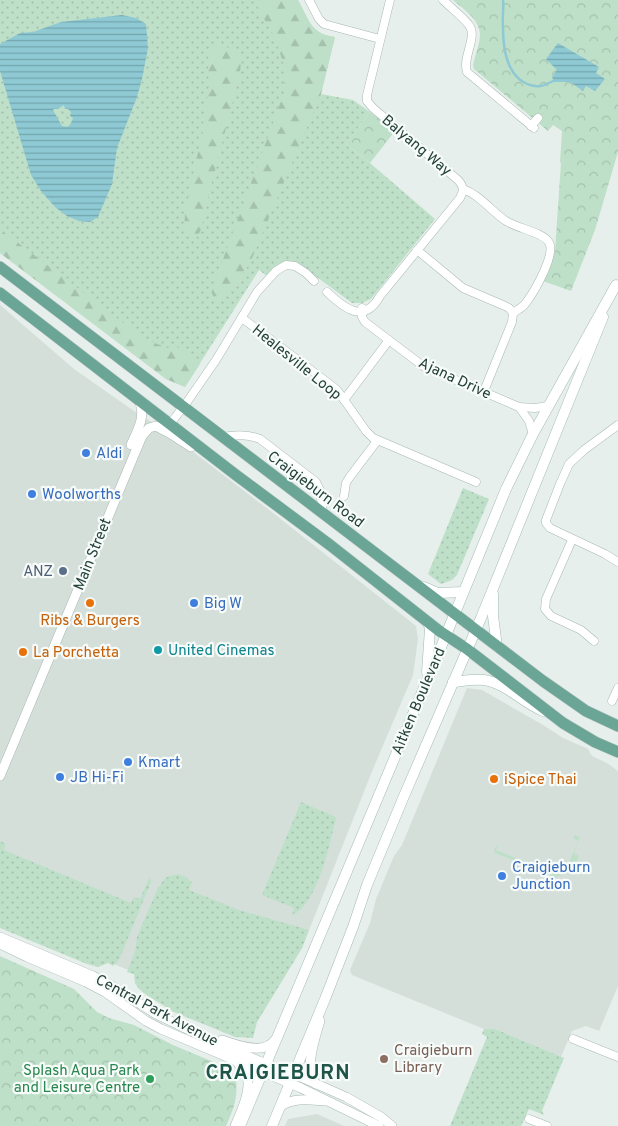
<svg xmlns="http://www.w3.org/2000/svg" width="618" height="1126" viewBox="0 0 618 1126" font-family="Overpass,sans-serif">
  <defs>
    <pattern id="grass-dots" width="8" height="8" patternUnits="userSpaceOnUse" patternTransform="scale(1.25)"><rect width="8" height="8" fill="#bfe0c8"/><path d="M2 2h.1M6 6h.1" fill="none" stroke="#a4c1ad" stroke-width="1.8" stroke-linecap="round"/></pattern>
    <pattern id="forest-firs" width="22" height="20" patternUnits="userSpaceOnUse" patternTransform="scale(1.25)"><rect width="22" height="20" fill="#bfe0c8"/><path d="M5 1l3.5 6h-7zM16 11l3.5 6h-7z" fill="#a4c1ad"/></pattern>
    <pattern id="park-crowns" width="20" height="18" patternUnits="userSpaceOnUse" patternTransform="scale(1.25)"><rect width="20" height="18" fill="#bfe0c8"/><path d="M2 6a3 3 0 1 1 6 0M12 15a3 3 0 1 1 6 0" fill="none" stroke="#a4c1ad"/></pattern>
    <pattern id="water-rules" width="6" height="5" patternUnits="userSpaceOnUse" patternTransform="scale(1.25)"><rect width="6" height="5" fill="#8ec9d4"/><path d="M0 2.5h6" fill="none" stroke="#74a5ad"/></pattern>
  </defs>
  <rect width="100%" height="100%" fill="#e6efeb"/>
  <!-- built -->
  <g fill="#d4dfda">
    <path d="M0 305 74 369 131 409 167 432 273 513 416 626 418 639 413 675 373 769 302 948 257 1022 0 918Z"/>
    <path d="M467 688 482 690 543 725 563 738 588 749 592 756 607 763 618 771V986L599 1031 586 1026 572 1031 561 1057 495 1029H484L352 975 350 970 370 923 376 899 394 856 402 845Z"/>
    <path d="M317 1114 344 1126H285L288 1119Z"/>
  </g>
  <!-- grass -->
  <g fill="url(#grass-dots)">
    <path d="M0 0H298C304 10 309 26 319 32 324 35 329 36 335 37L321 94 353 100 370 112 346 144 370 163 435 219 371 299 362 303H352L306 269 294 263 267 276 259 270 185 387 166 379 0 253Z"/>
    <path d="M463 488 489 499 457 575 452 580 441 584 428 574Z"/>
    <path d="M301 802 336 817C330 844 318 903 292 916L294 908 262 895Z"/>
    <path d="M0 841 6 844 4 850 131 903 134 897 140 899 150 876 151 882 119 960 113 966 108 963 98 967 87 964 0 928Z"/>
    <path d="M177 874 184 876 192 882 189 890 239 910 309 930 302 948 257 1022 253 1038 235 1037 174 1012 148 996 139 989 135 983 134 974 127 972 135 952 137 937 158 888 165 878 173 875Z"/>
    <path d="M484 1029H495L564 1058 542 1111 544 1115 529 1109 521 1126H450L487 1037 482 1034Z"/>
  </g>
  <!-- forest -->
  <g fill="url(#forest-firs)">
    <path d="M257 0H298C304 10 309 26 319 32 324 35 329 36 335 37L321 94 250 263 229 294 220 302H214L212 291 218 273 285 90 283 62 275 38 258 8Z"/>
    <path d="M217 46C230 46 233 50 241 60L240 74 204 213 202 228 197 237H189L184 234 185 213 201 138 209 86 208 63 209 48Z"/>
    <path d="M0 229 143 338 167 348 177 347 200 364 185 387 166 379 0 253Z"/>
  </g>
  <!-- park -->
  <g fill="url(#park-crowns)">
    <path d="M453 0H618V152L595 230 571 291 543 281 555 251 561 163 560 162 562 131 553 125 548 131 474 69 473 65C475 55 480 43 480 34 479 19 463 9 453 0Z"/>
    <path d="M370 112 395 131 370 163 346 144Z"/>
    <path d="M0 956 74 989 97 1012 109 1018 134 1025 173 1045 223 1066 236 1078C238 1098 234 1108 226 1126H0Z"/>
  </g>
  <!-- garden -->
  <path fill="#bfe0c8" d="M575 835 580 837 574 853 579 856 573 870 570 873 555 877 495 853 494 850 496 846 498 845 496 850 554 874 556 869 565 872 578 841 573 838Z"/>
  <!-- water -->
  <g fill="url(#water-rules)" fill-rule="evenodd">
    <path d="M122 15 136 18 146 24 148 48 142 79 137 97 117 148 112 184 98 217 90 222 79 221 67 216 55 207 41 191 31 175 0 71V44L20 33 33 32 61 22ZM64 105 65 109H68L71 112 70 116 73 118 71 123 68 127 62 126 53 110 54 109H58Z"/>
    <path d="M558 43 599 67 596 73 605 79 595 91 586 86 583 91 570 82H554L552 77 557 70 546 59Z"/>
  </g>
  <g fill="none" stroke-linecap="round" stroke-linejoin="round">
    <!-- stream -->
    <path stroke="#8ec9d4" stroke-width="2.5" d="M503 0C504 9 502 18 503 28 503 47 506 73 525 83 537 89 544 86 555 80"/>
    <!-- minor casing -->
    <g stroke="#a8b8b2" stroke-width="9">
      <g id="minor">
        <path d="M309 0 319 19 324 24 380 39"/>
        <path d="M443 0C451 8 462 16 469 25 478 37 462 57 467 72L534 128"/>
        <path d="M531 126 538 118"/>
        <path d="M463 189C480 195 491 211 506 221 517 228 541 232 548 241 558 252 533 294 525 304 522 308 517 310 513 313"/>
        <path d="M417 250 463 288 505 306 509 308 513 313 512 322 484 391"/>
        <path d="M327 292C344 308 364 325 380 296L460 198C464 191 464 186 458 180L373 108 367 101V95L390 0"/>
        <path d="M362 308V317L365 322 423 366 519 407 535 408 548 406"/>
        <path d="M242 318 336 389 340 394 366 431 373 438 476 482"/>
        <path d="M344 400 389 340"/>
        <path d="M519 407 529 421 533 434"/>
        <path d="M170 424 187 402 216 360 257 292 276 271 286 265 295 266 306 273 314 281"/>
        <path d="M618 425 584 450 569 464 560 484 546 520V523L550 528 605 554 618 562"/>
        <path d="M223 437C236 435 247 434 260 439L316 482 320 490 323 513"/>
        <path d="M344 496 346 483 349 478 377 441"/>
        <path d="M572 540 546 599 545 609 551 616 581 630 594 641"/>
        <path d="M612 701 618 688"/>
        <path d="M573 1039 618 1057"/>
        <path d="M529 1119 547 1126"/>
      </g>
    </g>
    <!-- tertiary casing -->
    <g stroke="#a8b8b2" stroke-width="10">
      <g id="tertiary">
        <path d="M131 445C138 429 145 419 140 402"/>
        <path d="M0 776 142 436 149 428 156 426 171 434 191 447"/>
        <path d="M0 937 93 976 112 986 156 1014 212 1041 266 1064 294 1074 346 1097 381 1117 392 1126"/>
        <path d="M0 944 27 957 86 982 105 992 146 1021 161 1029 301 1088 379 1126"/>
        <path d="M222 1040C234 1044 258 1053 269 1045 272 1044 273 1042 275 1040"/>
        <path d="M316 1084C315 1082 312 1079 312 1077 306 1064 316 1034 320 1021"/>
        <path d="M281 1106C294 1097 310 1100 325 1101"/>
        <path d="M235 1126C241 1112 254 1086 245 1071 243 1068 239 1065 237 1062"/>
      </g>
    </g>
    <!-- secondary casing -->
    <g stroke="#a4bbb3" stroke-width="11">
      <g id="secondary">
        <path d="M424 587 438 593 463 592"/>
        <path d="M493 594V616L497 647"/>
        <path d="M427 672 430 629 428 622"/>
        <path d="M453 682C463 681 474 679 484 680 506 683 523 703 543 711"/>
        <path d="M240 1126 439 652 506 489 533 434 616 285"/>
        <path d="M272 1126 325 999 353 927 367 885 404 796 481 618 603 317"/>
      </g>
    </g>
    <!-- primary casing -->
    <g stroke="#c2cac8" stroke-width="12">
      <g id="primary">
        <path d="M0 267 543 681 586 711 618 726"/>
        <path d="M0 293 236 475 330 545 438 630 467 649 563 723 595 742 618 752"/>
      </g>
    </g>
    <!-- minor -->
    <use href="#minor" stroke="#fff" stroke-width="8"/>
    <!-- tertiary -->
    <use href="#tertiary" stroke="#fff" stroke-width="9"/>
    <!-- secondary -->
    <use href="#secondary" stroke="#fff" stroke-width="10"/>
    <!-- primary -->
    <use href="#primary" stroke="#6aa596" stroke-width="11"/>
  </g>
  <!-- markers -->
  <g fill="#3f7fe0" stroke="#f7fbf9" stroke-width="2">
    <circle cx="86" cy="453" r="5"/>
    <circle cx="32" cy="494" r="5"/>
    <circle cx="194" cy="603" r="5"/>
    <circle cx="128" cy="762" r="5"/>
    <circle cx="60" cy="777" r="5"/>
    <circle cx="502" cy="876" r="5"/>
  </g>
  <circle fill="#5c6f8a" stroke="#f7fbf9" stroke-width="2" cx="63" cy="571" r="5"/>
  <g fill="#e8710a" stroke="#f7fbf9" stroke-width="2">
    <circle cx="90" cy="603" r="5"/>
    <circle cx="23" cy="652" r="5"/>
    <circle cx="494" cy="779" r="5"/>
  </g>
  <circle fill="#0f9aa8" stroke="#f7fbf9" stroke-width="2" cx="158" cy="650" r="5"/>
  <circle fill="#8d6e63" stroke="#f7fbf9" stroke-width="2" cx="384" cy="1059" r="5"/>
  <circle fill="#2e9e5b" stroke="#f7fbf9" stroke-width="2" cx="150" cy="1079" r="5"/>
  <g text-anchor="middle" stroke-width="4.5" stroke-linejoin="round" paint-order="stroke">
    <!-- street labels -->
    <g font-size="15" fill="#24423a" stroke="#f7fbf9">
      <text transform="translate(417 145) rotate(40)" y="5">Balyang Way</text>
      <text transform="translate(297 362) rotate(39)" y="5">Healesville Loop</text>
      <text transform="translate(455 378) rotate(25)" y="5">Ajana Drive</text>
      <text transform="translate(316 489) rotate(37)" y="5">Craigieburn Road</text>
      <text transform="translate(92 554) rotate(-68)" y="5">Main Street</text>
      <text transform="translate(418 701) rotate(-67)" y="5">Aitken Boulevard</text>
      <text transform="translate(157 1010) rotate(28)" y="5">Central Park Avenue</text>
    </g>
    <!-- shop labels -->
    <g font-size="15" fill="#366cbe" stroke="#f7fbf9" text-anchor="start">
      <text x="96" y="458">Aldi</text>
      <text x="42" y="499">Woolworths</text>
      <text x="204" y="608">Big W</text>
      <text x="138" y="767">Kmart</text>
      <text x="70" y="782">JB Hi-Fi</text>
      <text x="512" y="872">Craigieburn<tspan x="512" dy="17">Junction</tspan></text>
    </g>
    <!-- service labels -->
    <g font-size="15" fill="#4e5e75" stroke="#f7fbf9" text-anchor="end">
      <text x="53" y="576">ANZ</text>
    </g>
    <!-- food labels -->
    <g font-size="15" fill="#c56008" stroke="#f7fbf9" text-anchor="start">
      <text x="90" y="625" text-anchor="middle">Ribs &amp; Burgers</text>
      <text x="33" y="657">La Porchetta</text>
      <text x="504" y="784">iSpice Thai</text>
    </g>
    <!-- culture labels -->
    <g font-size="15" fill="#0d838f" stroke="#f7fbf9" text-anchor="start">
      <text x="168" y="655">United Cinemas</text>
    </g>
    <!-- education labels -->
    <g font-size="15" fill="#785e54" stroke="#f7fbf9" text-anchor="start">
      <text x="394" y="1055">Craigieburn<tspan x="394" dy="17">Library</tspan></text>
    </g>
    <!-- leisure labels -->
    <g font-size="15" fill="#27864d" stroke="#f7fbf9" text-anchor="end">
      <text x="140" y="1075">Splash Aqua Park<tspan x="140" dy="17">and Leisure Centre</tspan></text>
    </g>
    <!-- district labels -->
    <g font-size="20" font-weight="bold" letter-spacing="1" fill="#1f5548" stroke="#f7fbf9">
      <text x="278" y="1079">CRAIGIEBURN</text>
    </g>
  </g>
</svg>
